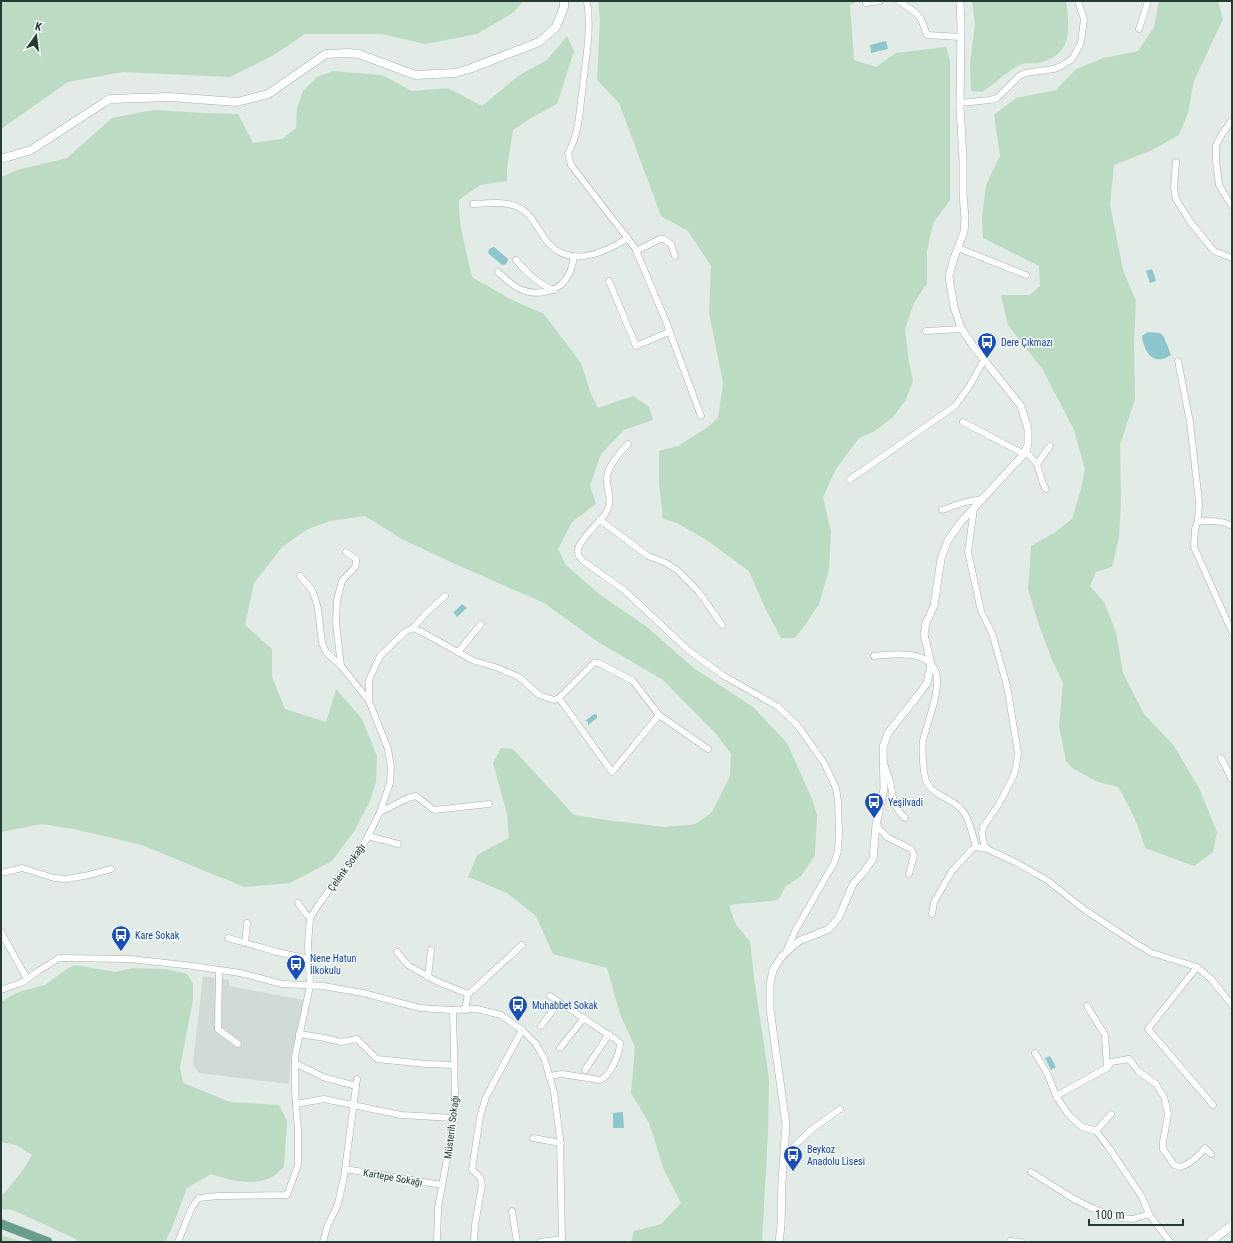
<svg xmlns="http://www.w3.org/2000/svg" width="1233" height="1243" viewBox="0 0 1233 1243" font-family="'Roboto Condensed',sans-serif">
  <rect width="100%" height="100%" fill="#e2ebe6"/>
  <!-- built -->
  <path fill="#d0dbd5" d="M203 976 229 980V986L304 1000 290 1063 289 1084 199 1073 193 1064Z"/>
  <!-- green -->
  <g fill="#bcdbc3">
    <path d="M1 1H523L514 12 477 34 425 44 382 34H305L274 55 230 77 123 72 68 82 1 129Z"/>
    <path d="M598 1H858L850 5 854 60 876 67 896 53 946 47 950 61V200L934 222 930 236 927 252V283L914 303 905 329 909 363 913 381 905 401 893 417 875 431 859 438 836 469 823 497 831 532 829 570 819 604 806 624 795 638H781L765 608 749 571 708 541 677 523 663 519 659 483V451L678 446 708 427 718 418 723 383 709 313 711 266 688 231 661 216 619 103 597 80 600 20Z"/>
    <path d="M972 1H1066C1070 29 1073 55 1038 63 1033 64 1025 62 1020 65 1009 70 993 85 982 92L971 91 970 64 975 24Z"/>
    <path d="M1159 1H1218L1223 19 1194 81 1188 113 1179 135 1152 150 1114 165 1110 205 1123 270 1136 301 1134 343 1135 399 1120 445 1121 502 1119 537 1112 567 1096 572 1090 586 1104 602 1116 632 1123 673 1144 714 1174 746 1200 790 1217 832 1213 852 1194 866 1145 848C1139 826 1130 807 1118 787L1098 782 1072 768 1066 761 1059 726 1063 683 1052 660 1037 619 1028 589 1031 546 1054 533 1072 519 1081 489 1085 469 1074 430 1043 370 1008 325 1001 295H1030L1040 286 1039 266 983 238 982 217 986 185 1000 156 994 115 1016 98 1056 90 1076 69 1104 58 1138 51 1154 27Z"/>
    <path d="M567 36 574 51 557 104 531 118 513 130 507 168V181L480 185 459 200C458 225 467 253 472 277L510 299 544 314 581 363 591 394 598 408 633 396 649 407 653 420 624 430 601 454 590 486 596 504 572 522 558 549 566 565 599 594 647 627 695 669 753 707 787 743 812 799 817 815 815 855 801 876 786 886 778 900 729 905 735 923 750 942 754 977 769 1079 768 1133 762 1242H631L634 1231 661 1224 681 1203 664 1170 649 1123 631 1093 635 1047 620 1014 607 968 553 954 536 916 507 893 468 877 477 855 509 838 507 814 493 763 501 748 513 749 574 815 614 821 664 827 696 824 712 812 730 776 731 754 716 734 663 680 598 642 544 603 453 563 402 539 365 516 330 521 308 529 282 547 254 583 245 625 272 649V677L285 709 326 722 336 689 362 719 377 756 376 782 369 803 355 830 332 861 290 883 244 887 142 845 74 829 41 824 1 832V177L17 170 67 158 112 118 154 110 204 113 238 114 253 143 282 139 296 128 297 108 303 91 317 77 333 71 382 75 412 91 448 88 482 106 518 76 547 60Z"/>
    <path d="M74 965 116 972 132 968 166 969 187 974 193 984V1000L180 1067 183 1083 230 1102 279 1105 287 1121 284 1167C280 1170 276 1175 272 1177 252 1187 230 1180 211 1174L187 1188 171 1230 165 1242H79L76 1239 13 1210 1 1209V1197L23 1170 32 1155 16 1145 1 1142V1002L18 992 45 985 64 971Z"/>
    <path d="M1 1235 20 1241 22 1242H1Z"/>
  </g>
  <!-- water -->
  <g fill="#8dc6cd">
    <path d="M886 41 888 49 871 53 870 45Z"/>
    <path d="M494 247 508 259C508 262 506 265 502 265L488 253 489 249Z"/>
    <path d="M1152 269 1156 281 1150 283 1146 271Z"/>
    <path d="M1148 332 1160 333 1164 337 1171 355C1153 367 1144 352 1142 336Z"/>
    <path d="M462 604 467 608 457 617 455 614 453 613Z"/>
    <path d="M594 714 597 715V718L588 725V722L585 721Z"/>
    <path d="M1050 1056 1056 1067 1051 1070 1045 1058Z"/>
    <path d="M623 1112 624 1128H613V1113Z"/>
  </g>
  <g fill="none" stroke-linecap="round" stroke-linejoin="round">
    <!-- minor casing -->
    <g stroke="#a5b3ad" stroke-width="7">
      <g id="minor">
        <path d="M587 1C592 33 585 61 582 93 579 115 579 134 568 153L571 165 635 248 665 319 701 416"/>
        <path d="M899 1 916 13 921 19 927 35 961 37"/>
        <path d="M866 3 880 1"/>
        <path d="M1139 29 1148 1"/>
        <path d="M960 103 990 100 997 98 1019 76 1025 73 1054 69 1063 65 1072 59 1081 43 1084 19 1078 1"/>
        <path d="M1232 120 1222 134 1216 145V161L1219 185 1232 206"/>
        <path d="M1176 162 1174 188 1176 199 1191 223 1214 251 1232 258"/>
        <path d="M473 204C488 203 504 201 518 207 532 214 537 228 546 240 568 269 602 254 628 238"/>
        <path d="M958 248 1026 275"/>
        <path d="M636 251 660 239H664L671 244 675 256"/>
        <path d="M516 260C528 274 537 283 554 290"/>
        <path d="M498 272C504 277 512 286 520 289 537 297 561 292 569 274 572 269 573 262 574 256"/>
        <path d="M609 281 636 346 669 332"/>
        <path d="M926 331 962 329"/>
        <path d="M1178 361 1190 422 1199 502 1198 521 1195 529 1194 547 1232 632"/>
        <path d="M963 422 1024 454"/>
        <path d="M628 444C620 453 608 465 607 478 606 490 613 497 607 511 602 521 575 542 578 553 578 556 581 559 583 561L624 590 688 650 724 676 777 706 798 726 824 763 836 788 838 801 839 832 838 851 834 863 795 931 786 952"/>
        <path d="M1025 450 1037 464 1043 484 1046 489"/>
        <path d="M1037 464 1050 446"/>
        <path d="M849 480 955 406 970 385 984 360"/>
        <path d="M974 508 968 552 981 611 992 633 1007 686 1018 753 1016 767 1014 775 999 804 983 827 982 834 984 844 987 849 1015 862 1047 880 1085 910 1132 941 1152 953 1197 967"/>
        <path d="M942 510 965 502 983 499"/>
        <path d="M600 520 648 556 666 563 677 570 698 591 722 625"/>
        <path d="M1198 521C1209 521 1223 520 1232 526"/>
        <path d="M346 552 356 559V563L355 567 342 581 337 600 336 623 341 666 369 701"/>
        <path d="M300 576 312 590 315 598 318 609 322 643 326 652 341 666"/>
        <path d="M413 628 426 613 445 596"/>
        <path d="M458 652 481 624"/>
        <path d="M874 656C898 653 940 649 937 685 936 704 927 722 923 741 922 749 923 768 925 777 928 794 949 797 960 808 970 818 972 834 976 847"/>
        <path d="M659 715 708 749"/>
        <path d="M1221 758 1232 779"/>
        <path d="M885 766C886 771 889 776 890 781 894 799 891 804 905 818"/>
        <path d="M380 812 408 798 416 796 434 810 489 804"/>
        <path d="M876 825 887 837 911 849 914 855 909 874"/>
        <path d="M368 836 398 844"/>
        <path d="M1 873 22 868 54 878 67 879 89 875 111 869"/>
        <path d="M298 903 305 913 310 918"/>
        <path d="M932 914 934 902 952 871 972 849 976 847 987 849"/>
        <path d="M1 932 27 979"/>
        <path d="M228 938 277 952 309 959"/>
        <path d="M245 943 247 923"/>
        <path d="M397 952 408 965 436 981 468 994"/>
        <path d="M219 970 218 1029 238 1044"/>
        <path d="M428 977 431 950"/>
        <path d="M1 990 23 982 40 970 59 958 130 959 193 966 240 973 282 984 323 986 363 993 420 1008 451 1010 477 1009 501 1015 522 1030 536 1044 544 1058 554 1092 560 1139 562 1242"/>
        <path d="M1087 1006 1105 1035 1107 1068"/>
        <path d="M465 1010 468 994 473 990 522 945"/>
        <path d="M541 1026 559 1002"/>
        <path d="M299 1034 325 1038 341 1042 357 1039 377 1059 426 1064 455 1065"/>
        <path d="M560 1048 584 1018"/>
        <path d="M1035 1053 1048 1075 1056 1096 1068 1114 1082 1127 1096 1131 1107 1145 1142 1197 1149 1214 1170 1242"/>
        <path d="M295 1063 323 1077 356 1086"/>
        <path d="M585 1070 609 1034"/>
        <path d="M549 1076 562 1074 600 1080C610 1077 620 1053 620 1043L615 1039 550 996"/>
        <path d="M1056 1096 1107 1068 1111 1062 1129 1059 1138 1071 1156 1084 1164 1097 1168 1114 1163 1142V1149L1174 1165 1181 1167C1191 1163 1198 1157 1205 1148L1211 1154"/>
        <path d="M296 1104 324 1099 401 1115 453 1118"/>
        <path d="M1213 1105 1148 1029 1197 967 1211 979 1232 1005"/>
        <path d="M1096 1131 1111 1114"/>
        <path d="M533 1138 561 1143"/>
        <path d="M784 1156 811 1130 840 1109"/>
        <path d="M345 1169 442 1185"/>
        <path d="M1031 1172 1074 1199 1092 1208 1120 1218 1133 1219 1149 1214"/>
        <path d="M512 1211 517 1242"/>
        <path d="M178 1242 192 1207 199 1198 218 1196 287 1195 298 1165V1131L295 1091V1056L310 986 308 945 310 918 319 904 366 840 380 812 390 783 391 767 388 749 369 701V680L380 656 405 632 413 628 422 632 472 660 498 668 519 677 539 695 554 700 559 698 594 663H599L633 681 659 715 612 772 559 698"/>
        <path d="M323 1242 327 1227 338 1204 344 1177 357 1079"/>
        <path d="M437 1242 438 1208 450 1142 455 1098 453 1010"/>
        <path d="M474 1242 475 1225 482 1185 480 1177 472 1170 480 1117 486 1097 522 1030"/>
        <path d="M540 1242 562 1239"/>
        <path d="M1010 1242V1241L1021 1242"/>
      </g>
    </g>
    <!-- tertiary casing -->
    <g stroke="#a5b3ad" stroke-width="8">
      <path id="tertiary" d="M779 1242 781 1226 782 1180 786 1125 770 1009V984L773 970 782 956 799 941 829 929 839 917 853 884 863 873 873 859 876 825 884 789 883 747 888 733 919 694 927 683 931 664 924 634 926 623 934 606 941 559 947 542 960 523 1024 454 1028 445V429L1021 406 973 346 961 328 954 307 949 277 954 258 964 232 965 218 963 194V159L960 107 961 27 960 1"/>
    </g>
    <!-- secondary casing -->
    <g stroke="#a1b6ae" stroke-width="9">
      <g id="secondary">
        <path d="M1 159 31 150 105 102 110 99 169 97 237 102 268 94 326 54 349 53 359 54 415 75 455 73 469 69 539 42 556 27 564 7V1"/>
        <path d="M1210 1242 1232 1225"/>
      </g>
    </g>
    <!-- primary casing -->
    <g stroke="#c1c8c6" stroke-width="10">
      <path id="primary" d="M1 1224 48 1242"/>
    </g>
    <!-- minor -->
    <use href="#minor" stroke="#fff" stroke-width="6"/>
    <!-- tertiary -->
    <use href="#tertiary" stroke="#fff" stroke-width="7"/>
    <!-- secondary -->
    <use href="#secondary" stroke="#fff" stroke-width="8"/>
    <!-- primary -->
    <use href="#primary" stroke="#699e8e" stroke-width="9"/>
  </g>
  <!-- icons -->
  <defs>
    <g id="bus-pin" transform="scale(1)"><path d="M0 17L-7.5 6A9.5 9.5 0 1 1 7.5 6Z" fill="#1a4fb4" stroke="#f2f8f5"/><path d="M-5-6H5V4H4V6H2V4H-2V6H-4V4H-5ZM-3.5-4V0h7V-4ZM-3.5 1.2v1.5H-2V1.2ZM2 1.2v1.5H3.5V1.2Z" fill="#fff"/></g>
  </defs>
  <g fill-rule="evenodd">
    <use href="#bus-pin" x="987" y="342"/>
    <use href="#bus-pin" x="874" y="802"/>
    <use href="#bus-pin" x="121" y="935"/>
    <use href="#bus-pin" x="296" y="964"/>
    <use href="#bus-pin" x="518" y="1005"/>
    <use href="#bus-pin" x="793" y="1155"/>
  </g>
  <g text-anchor="middle" stroke-width="3" stroke-linejoin="round" paint-order="stroke">
    <!-- transit labels -->
    <g font-size="10" fill="#164399" stroke="#f2f8f5" text-anchor="start">
      <text x="1001" y="346">Dere Çıkmazı</text>
      <text x="888" y="806">Yeşilvadi</text>
      <text x="135" y="939">Kare Sokak</text>
      <text x="310" y="962">Nene Hatun<tspan x="310" dy="12">İlkokulu</tspan></text>
      <text x="532" y="1009">Muhabbet Sokak</text>
      <text x="807" y="1153">Beykoz<tspan x="807" dy="12">Anadolu Lisesi</tspan></text>
    </g>
    <!-- street labels -->
    <g font-size="10" fill="#233b33" stroke="#f2f8f5">
      <text transform="translate(346 867) rotate(-54)" y="4">Çelenk Sokağı</text>
      <text transform="translate(451 1127) rotate(-83)" y="4">Müsterih Sokağı</text>
      <text transform="translate(393 1177) rotate(10)" y="4">Kartepe Sokağı</text>
    </g>
  </g>
  <!-- border -->
  <rect width="1233" height="1243" fill="none" stroke="#233b33" stroke-width="4"/>
  <!-- north arrow -->
  <g transform="translate(36 36) rotate(14)" stroke="#f2f8f5" stroke-width="3" paint-order="stroke">
  <path d="M0-3L7 15L0 10L-7 15Z" fill="#233b33"/>
  <text y="-6" font-size="11" font-weight="bold" text-anchor="middle" fill="#233b33">K</text>
  </g>
  <!-- scale -->
  <path d="M1089 1219v6h94v-6" fill="none" stroke="#233b33" stroke-width="2"/>
  <text x="1095" y="1219" font-size="12" fill="#233b33" stroke="#f2f8f5" stroke-width="3" paint-order="stroke">100 m</text>
</svg>
